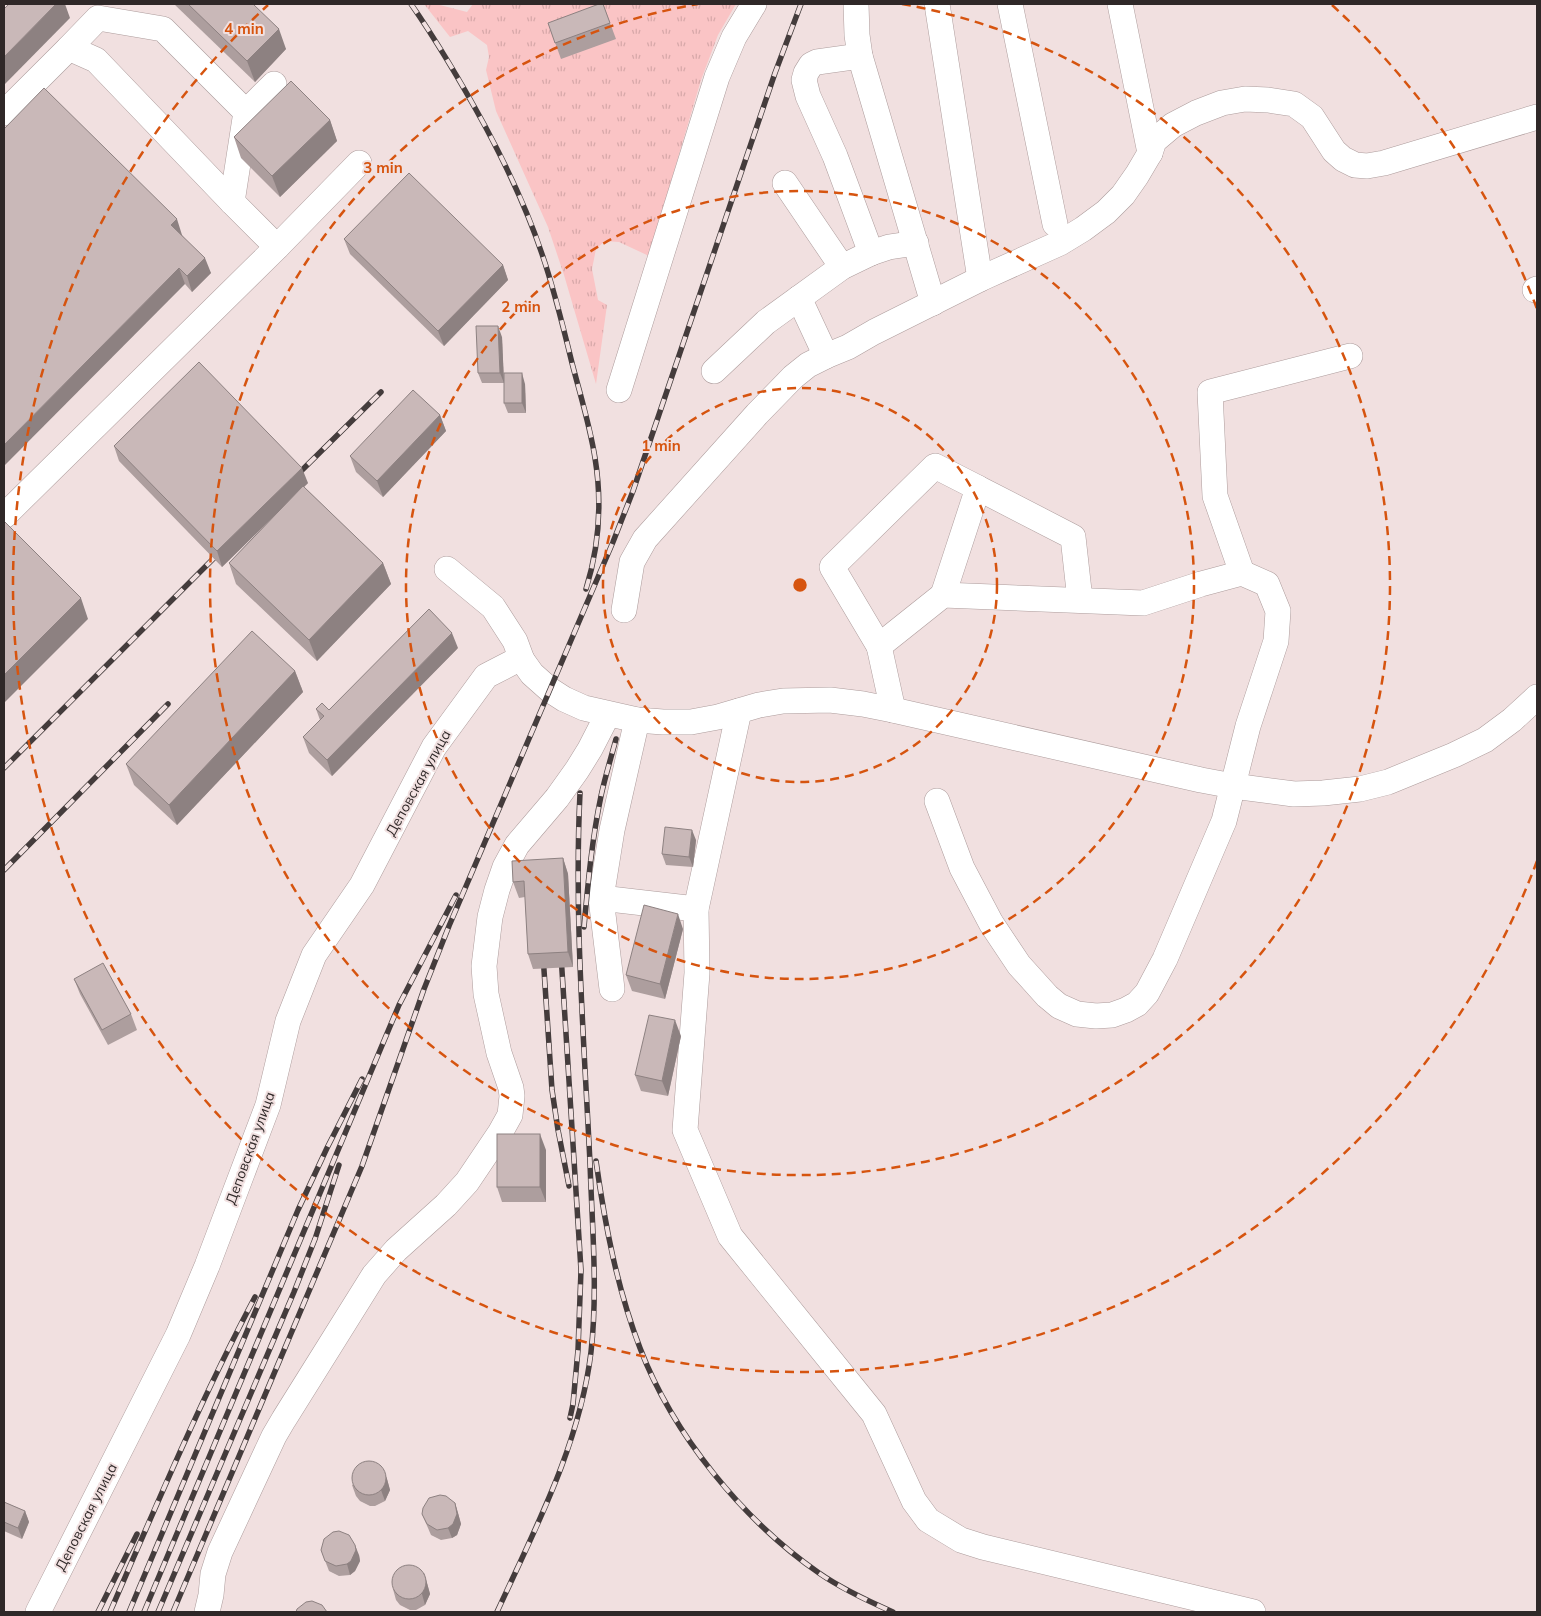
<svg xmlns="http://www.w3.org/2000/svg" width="1541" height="1616" viewBox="0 0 1541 1616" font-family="Mulish,sans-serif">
  <defs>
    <pattern id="grass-tufts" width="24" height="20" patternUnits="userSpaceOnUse" patternTransform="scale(1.25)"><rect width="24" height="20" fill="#fac4c5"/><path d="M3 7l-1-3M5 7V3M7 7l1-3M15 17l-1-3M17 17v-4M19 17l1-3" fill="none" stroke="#d7a8a9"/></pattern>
  </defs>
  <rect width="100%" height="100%" fill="#f1e0e0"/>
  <!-- grass -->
  <path fill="url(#grass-tufts)" d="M424 4H436L467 12 473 4H736L718 35 701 80 649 256 619 242 605 241 596 249 592 269 598 300 607 305 596 384 564 275 548 227 496 111 486 70 489 57 487 45 468 31 450 37Z"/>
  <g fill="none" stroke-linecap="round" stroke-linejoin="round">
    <!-- minor casing -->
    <g stroke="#ad9c9c" stroke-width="26">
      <g id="minor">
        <path d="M856 4 857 35 860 56 933 303"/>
        <path d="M937 4 980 279"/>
        <path d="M1010 4 1055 224"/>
        <path d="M1120 4 1150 153"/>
        <path d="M69 48 98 18 163 29 246 112 232 202"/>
        <path d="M860 56 817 62 811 65 806 73 804 80 808 96 835 156 871 253"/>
        <path d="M246 112 274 84"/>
        <path d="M4 113 69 48 96 60 232 202 277 247"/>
        <path d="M785 183 842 267"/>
        <path d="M1535 290 1537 289"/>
        <path d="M799 298 826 356"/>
        <path d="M714 371 766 322 842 267 871 253 889 247 916 243"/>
        <path d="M619 390 717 77 734 37 754 4"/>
        <path d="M978 488 1073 537 1080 600"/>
        <path d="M4 516 277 247 359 163"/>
        <path d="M447 569 493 607 515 641 522 660 532 674 550 690 564 699 584 708 637 720 663 722H691L718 717 759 705 783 701 830 700 863 704 893 710 1201 780 1233 786 1294 794 1323 793 1360 789 1388 782 1454 755 1485 740 1512 720 1537 697"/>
        <path d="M1242 573 1215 496 1210 392 1350 356"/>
        <path d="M624 610 632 562 645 539 757 414 793 377 808 365 826 356 848 347 874 332 980 279 1060 243 1083 229 1106 212 1123 195 1137 175 1150 153 1154 141 1173 125 1196 113 1222 103 1245 99 1268 100 1294 104 1312 117 1334 151 1343 159 1355 165 1367 166 1384 163 1537 117"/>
        <path d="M879 646 832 567 935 466 978 488 943 595"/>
        <path d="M893 710 879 646 943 595 1143 603 1201 584 1242 573 1267 584 1278 611 1276 641 1248 726 1224 821 1165 959 1147 993 1137 1004 1126 1010 1112 1015 1096 1016 1077 1014 1059 1006 1047 996 1019 965 991 923 962 868 937 801"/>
        <path d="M739 711 696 909 697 973 685 1130 730 1236 874 1414 914 1501 928 1520 961 1540 983 1547 1253 1612"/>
        <path d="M601 898 696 909"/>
        <path d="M612 989 601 898 612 830 637 720"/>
        <path d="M38 1612 178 1335 207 1266 268 1105 288 1021 314 955 362 885 434 747 486 676 515 661 522 660"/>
        <path d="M207 1612 211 1595 213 1574 220 1552 274 1436 284 1419 374 1275 396 1250 446 1205 467 1182 500 1133 510 1115 512 1096 511 1088 499 1053 486 994 484 966 490 917 497 890 505 867 517 845 557 798 577 770 590 749 608 714"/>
      </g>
    </g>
    <!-- minor -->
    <use href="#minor" stroke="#fff" stroke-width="25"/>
    <!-- rail casing -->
    <g stroke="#443c3c" stroke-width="5.5">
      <g id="rail">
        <path d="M411 4C438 43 462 84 485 126 507 167 527 209 542 254 554 289 563 326 572 363 580 394 590 426 595 458 602 501 599 547 586 589"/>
        <path d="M292 480 381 392"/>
        <path d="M4 768 223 549"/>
        <path d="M4 870 168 704"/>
        <path d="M584 927C588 883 592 839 601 796 605 777 611 758 616 739"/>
        <path d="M543 955 552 1090 558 1130 569 1186"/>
        <path d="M561 955 581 1270 578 1350 573 1404 570 1418"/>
        <path d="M596 1161C605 1225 617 1288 640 1348 673 1435 744 1521 819 1573 842 1589 868 1601 893 1612"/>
        <path d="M98 1612 137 1534"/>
        <path d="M110 1612C156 1506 201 1399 255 1297"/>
        <path d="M129 1612 298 1210 327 1148 362 1079"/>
        <path d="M144 1612 399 1005 456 895"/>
        <path d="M158 1612 294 1292 315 1239 339 1165"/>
        <path d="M173 1612 362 1166 424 989 449 926 613 542 633 491 775 73 801 4"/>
        <path d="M497 1612C535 1529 580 1444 591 1352 598 1290 592 1225 590 1163 584 1040 574 916 580 793"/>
      </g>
    </g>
    <!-- rail -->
    <use href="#rail" stroke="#f1e0e0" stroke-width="4" stroke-dasharray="11" stroke-linecap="butt"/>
  </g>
  <!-- wall -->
  <g fill="#ad9e9e">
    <path d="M174 4H253L286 49 255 82Z"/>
    <path d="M603 4 616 39 561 59 548 23Z"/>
    <path d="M330 120 337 141 280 197 241 158 234 137Z"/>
    <path d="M4 129 182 235 211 273 192 292 185 284Z"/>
    <path d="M344 239 503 265 508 280 444 346 350 254Z"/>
    <path d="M502 337 504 383H482L478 373Z"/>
    <path d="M525 384 526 413H508L504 403Z"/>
    <path d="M440 415 446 431 383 497 356 472 350 456Z"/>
    <path d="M114 446 308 483 304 487 383 563 391 584 317 661 236 584 229 563 272 518 222 567 119 461Z"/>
    <path d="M458 648 332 776 309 753 303 737 320 720 316 709 329 710Z"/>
    <path d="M295 671 303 692 177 825 134 785 126 764Z"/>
    <path d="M696 840 693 867 666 865 662 854Z"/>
    <path d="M563 858 568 874 573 967 533 969 528 954 525 897 519 898 513 882Z"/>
    <path d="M683 929 665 999 632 991 626 975Z"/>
    <path d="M74 979 131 1014 137 1030 108 1045 80 994Z"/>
    <path d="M681 1036 668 1096 641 1091 635 1075Z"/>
    <path d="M546 1150V1202H502L497 1187Z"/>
    <path d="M383 1469 387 1479 390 1490 385 1501 375 1506H370L360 1501 356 1496 352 1485Z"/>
    <path d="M4 1502 25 1511 29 1522 22 1539 4 1531Z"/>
    <path d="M455 1503 458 1513 461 1524 457 1535 452 1538 441 1540 431 1535 422 1514Z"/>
    <path d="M321 1550 359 1555 360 1561 355 1571 350 1575 339 1576 329 1571Z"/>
    <path d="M424 1573 427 1583 430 1594 425 1605 416 1610H410L400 1605 396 1600 393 1589Z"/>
  </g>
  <!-- shaded-wall -->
  <g fill="#8d8181">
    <path d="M56 4H65L70 18 4 85V57Z"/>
    <path d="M279 29 286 49 255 82 247 61Z"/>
    <path d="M330 120 337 141 280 197 272 176Z"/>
    <path d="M177 219 182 235 177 240 171 225Z"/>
    <path d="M205 258 211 273 192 292 187 276Z"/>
    <path d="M503 265 508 280 444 346 438 331Z"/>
    <path d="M179 268 185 284 4 466V445Z"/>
    <path d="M498 326 502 337 504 383 500 373Z"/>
    <path d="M522 373 525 384 526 413 522 403Z"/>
    <path d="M440 415 446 431 383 497 377 481Z"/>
    <path d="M302 468 308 483 222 567 217 551Z"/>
    <path d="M383 563 391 584 317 661 309 640Z"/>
    <path d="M81 598 88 619 4 703V675Z"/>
    <path d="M452 633 458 648 332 776 327 760Z"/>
    <path d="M295 671 303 692 177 825 169 805Z"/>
    <path d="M692 830 696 840 693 867 689 857Z"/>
    <path d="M563 858 568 874 573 967 568 952Z"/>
    <path d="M678 914 683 929 665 999 660 984Z"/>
    <path d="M675 1020 681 1036 668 1096 662 1081Z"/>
    <path d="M540 1134 546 1150V1202L540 1187Z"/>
    <path d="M383 1469 387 1479 390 1490 385 1501 381 1490Z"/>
    <path d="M455 1503 458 1513 461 1524 457 1535 452 1538 448 1528Z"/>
    <path d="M25 1511 29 1522 22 1539 18 1528Z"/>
    <path d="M355 1545 359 1555 360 1561 355 1571 350 1575 347 1564Z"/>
    <path d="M424 1573 427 1583 430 1594 425 1605 422 1594Z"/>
  </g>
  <!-- building -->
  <g fill="#c9b8b8" stroke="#8d8181">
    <path d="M9 4H56L4 57V9Z"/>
    <path d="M188 4H253L279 29 247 61Z"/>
    <path d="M599 4H603L610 23 555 43 548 23Z"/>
    <path d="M291 81 330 120 272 176 234 137Z"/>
    <path d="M44 88 177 219 171 225 205 258 187 276 179 268 4 445V129Z"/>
    <path d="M409 173 503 265 438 331 344 239Z"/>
    <path d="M476 326H498L500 373H478Z"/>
    <path d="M199 362 302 468 217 551 114 446Z"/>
    <rect x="504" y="373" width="18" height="30"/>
    <path d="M413 390 440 415 377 481 350 456Z"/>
    <path d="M303 486 383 563 309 640 229 563Z"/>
    <path d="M4 521 81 598 4 675Z"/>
    <path d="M429 609 452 633 327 760 303 737 324 716 316 709 322 703 329 710Z"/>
    <path d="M252 631 295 671 169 805 126 764Z"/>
    <path d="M665 827 692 830 689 857 662 854Z"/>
    <path d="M563 858 568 952 528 954 524 881 513 882 512 861Z"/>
    <path d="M644 905 678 914 660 984 626 975Z"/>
    <path d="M103 963 131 1014 102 1030 74 979Z"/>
    <path d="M649 1015 675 1020 662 1081 635 1075Z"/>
    <rect x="497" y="1134" width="43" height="53"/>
    <circle cx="369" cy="1478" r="17"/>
    <path d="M440 1495 446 1496 455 1503 457 1514 453 1524 448 1528 437 1530 427 1524 422 1514 423 1508 429 1498Z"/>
    <path d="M4 1502 25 1511 18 1528 4 1522Z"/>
    <path d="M339 1531 349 1535 355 1545 356 1550 351 1561 347 1564 336 1566 325 1561 321 1550 324 1539 333 1532Z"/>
    <circle cx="409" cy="1582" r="17"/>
    <path d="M312 1601 322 1605 327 1612H296L297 1609 306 1602Z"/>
  </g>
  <!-- distance rings -->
  <g fill="none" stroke="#d6540f" stroke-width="2.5" stroke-dasharray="9 6">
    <circle cx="800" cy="585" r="197"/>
    <circle cx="800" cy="585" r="394"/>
    <path d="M902 4A590 590 0 1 1 698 4"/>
    <path d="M1537 861A787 787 0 1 1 268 5M1332 5A787 787 0 0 1 1537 309"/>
  </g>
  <g text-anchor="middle" stroke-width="4" stroke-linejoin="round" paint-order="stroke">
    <!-- street labels -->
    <g font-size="14" fill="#2f2828" stroke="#f1e0e0">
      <text transform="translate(418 783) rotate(-61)" y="5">Деповская улица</text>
      <text transform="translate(250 1148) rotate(-70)" y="5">Деповская улица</text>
      <text transform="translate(86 1517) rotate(-63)" y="5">Деповская улица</text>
    </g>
  </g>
  <circle cx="800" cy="585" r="8" fill="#d6540f" stroke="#f1e0e0" stroke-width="2.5"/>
  <g font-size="15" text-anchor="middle" font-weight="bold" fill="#d6540f" stroke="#f1e0e0" stroke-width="4" stroke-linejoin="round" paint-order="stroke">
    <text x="244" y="34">4 min</text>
    <text x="383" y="173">3 min</text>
    <text x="521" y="312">2 min</text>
    <text x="661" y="451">1 min</text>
  </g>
  <!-- border -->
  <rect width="1541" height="1616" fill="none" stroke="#2f2828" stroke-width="10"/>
</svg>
